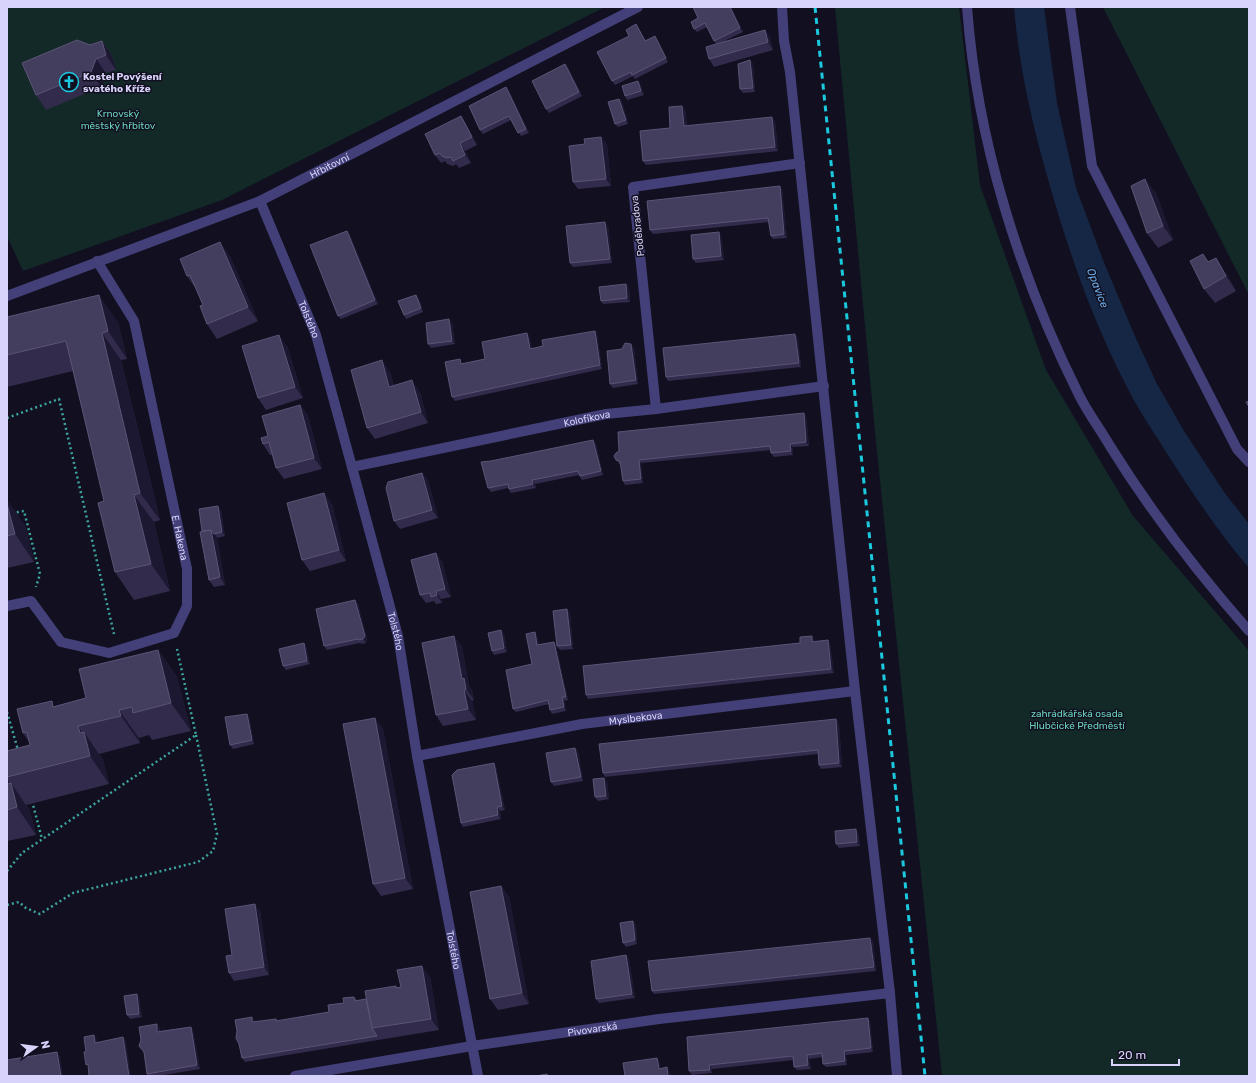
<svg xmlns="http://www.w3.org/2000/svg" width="1256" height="1083" viewBox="0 0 1256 1083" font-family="Rubik,sans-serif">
  <rect width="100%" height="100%" fill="#121020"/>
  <!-- green -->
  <g fill="#132928">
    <path d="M7 7H605L222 200 23 271 7 236Z"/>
    <path d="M835 7H959L980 185 1046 370 1133 516 1249 651V1076H942L876 442Z"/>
    <path d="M1103 7H1249V295Z"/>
  </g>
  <!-- water -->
  <path fill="#152744" d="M1014 7H1044L1057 103 1076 188 1103 260 1134 334 1157 384 1184 431 1224 492 1249 524V568C1219 533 1193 494 1168 455 1153 431 1137 408 1125 383 1093 321 1069 253 1050 186 1033 128 1019 68 1014 7Z"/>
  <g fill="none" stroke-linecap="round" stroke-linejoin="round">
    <!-- path -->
    <g stroke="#3ca59f" stroke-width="2.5" stroke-dasharray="2 3" stroke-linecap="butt">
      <path d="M7 418 59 399 114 634"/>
      <path d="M7 514 24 511 40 574 36 587"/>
      <path d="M7 712 18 750"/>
      <path d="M32 801 42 839"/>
      <path d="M7 871 22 853 196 735 177 649"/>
      <path d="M7 905 19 902 26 908 40 914 73 893 198 862 213 851 217 834 196 735"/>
    </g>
    <!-- lane -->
    <g stroke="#434079" stroke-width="10">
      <path d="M782 7 784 41 790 72 855 691 890 993 897 1076"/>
      <path d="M967 7C977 141 1019 275 1079 395 1088 413 1100 429 1110 446 1151 512 1198 573 1249 631"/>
      <path d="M7 606 31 601 61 642 109 653 174 633 187 606V569"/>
    </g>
    <!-- street -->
    <g stroke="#434079" stroke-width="10">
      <path d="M1070 7 1092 166 1237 449 1249 462"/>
      <path id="s1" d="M260 201 316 335 398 636 417 756 478 1076"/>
      <path id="s2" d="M97 261 134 321 187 569"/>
      <path id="s3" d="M7 296 260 201 638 7"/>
      <path d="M656 409 633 187 800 163"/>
      <path id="s4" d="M352 467 606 414 656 409 824 386"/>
      <path id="s5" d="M417 756 582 724 855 691"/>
      <path id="s6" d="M295 1076 472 1046 659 1019 890 993"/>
    </g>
    <!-- rail -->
    <path stroke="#1bc9de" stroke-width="3" stroke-dasharray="6 5" stroke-linecap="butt" d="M815 7 925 1076"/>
  </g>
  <!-- wall -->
  <g fill="#322b4b">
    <path d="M731 7 743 32 720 43 765 30 770 38 773 50 714 67 709 59 716 44 714 41 707 27 697 32 694 29Z"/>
    <path d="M636 24 646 41 657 40 668 62 635 79 633 76 615 85 612 81 629 36Z"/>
    <path d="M102 41 112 56 116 70 106 73 101 87 46 110 36 95 90 45Z"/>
    <path d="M750 60 753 64 755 92 743 93 740 89Z"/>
    <path d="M568 68 582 96 549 113 546 109Z"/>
    <path d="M641 85 644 95 627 100 625 96Z"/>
    <path d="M506 87 509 91 529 133 521 136 511 120 483 134 480 130Z"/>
    <path d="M619 99 622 102 628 124 618 127 615 124Z"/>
    <path d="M685 109 687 126 775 121 778 151 646 165 643 161Z"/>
    <path d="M466 124 477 145 465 151 471 163 459 168 456 164 453 166 447 164 445 161 441 163 435 155Z"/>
    <path d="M601 137 607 145 611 186 578 189 573 182 585 144Z"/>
    <path d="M780 186 782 190 787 238 773 239 771 236 769 222 653 234 650 230Z"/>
    <path d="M1156 193 1173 240 1158 248 1147 233Z"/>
    <path d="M608 226 612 263 573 267 570 263Z"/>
    <path d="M347 231 350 235 378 304 341 319 338 316Z"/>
    <path d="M719 232 721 236 724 260 696 263 693 259Z"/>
    <path d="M230 256 258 321 217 339 207 324 203 305 196 289 187 276Z"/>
    <path d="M1226 273 1236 291 1215 303 1204 289Z"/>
    <path d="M626 284 629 288 630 302 603 304 601 301Z"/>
    <path d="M419 299 423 312 406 319 404 315Z"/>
    <path d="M7 317 118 322 127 359 121 360 160 520 154 522 170 591 134 600 115 572 104 501 73 371 7 387Z"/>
    <path d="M452 323 455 344 431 348 428 344Z"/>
    <path d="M595 331 597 334 602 369 455 401 452 397 462 363 463 364 485 359 527 333 529 336 532 349 543 346Z"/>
    <path d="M798 338 801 367 668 381 666 377Z"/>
    <path d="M631 344 634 348 638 384 613 388 610 384 622 349Z"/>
    <path d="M287 346 303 398 266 410 258 398Z"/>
    <path d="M390 372 394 386 420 392 428 423 375 439 367 428Z"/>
    <path d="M300 405 308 416 322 469 284 479 276 468 273 455H270L263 444 268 436Z"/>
    <path d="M804 413 806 416 809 446 793 447V455L774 457 771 453V450L641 463 643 483 625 485 623 481 621 464H619L616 460Z"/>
    <path d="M593 440 596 444 603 475 582 480 579 475 535 484 536 488 511 493 508 488 491 492 488 488Z"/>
    <path d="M428 480 438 518 400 529 394 521Z"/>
    <path d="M7 500 25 526 34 562 7 568Z"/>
    <path d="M332 504 346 561 310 571 302 560Z"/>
    <path d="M221 510 225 536 217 538 225 585 214 587 209 580 202 531Z"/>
    <path d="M442 561 451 597 441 599 442 603 436 604 434 601 426 603 420 595Z"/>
    <path d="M358 604 367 640 366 643 362 644 360 643 327 650 324 646Z"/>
    <path d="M567 609 570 613 573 649 560 650 557 646Z"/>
    <path d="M501 630 504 634 507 652 494 655 492 651Z"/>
    <path d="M535 632 537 636 539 645 554 642 556 646 568 700 564 701 566 711 552 714 550 710 549 704 516 712 513 709 532 664Z"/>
    <path d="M454 636 462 647 469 686 472 690 474 700 472 701 476 720 443 726 436 715Z"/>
    <path d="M814 640 815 641 828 640 830 644 834 673 588 699 586 695 800 643Z"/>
    <path d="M304 643 306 647 310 664 286 670 283 666Z"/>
    <path d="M158 650 177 677 191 731 152 740 149 735 139 738 140 743 99 754 103 760 109 784 26 805 30 811 36 835 7 841V751L30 745 29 742 23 733 55 706 86 698Z"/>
    <path d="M247 714 249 717 254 744 233 749 230 745Z"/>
    <path d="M375 718 383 729 413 889 381 896 373 884Z"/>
    <path d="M836 719 839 723 842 767 821 769 819 765 818 754 605 777 603 773Z"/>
    <path d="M575 748 578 751 583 781 554 786 551 782Z"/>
    <path d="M496 767 505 810 500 811 501 819 463 827 461 823Z"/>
    <path d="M607 781 609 799 598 801 595 797Z"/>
    <path d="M858 832 860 846 839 848 836 844Z"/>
    <path d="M501 886 509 897 529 1004 498 1010 490 999Z"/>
    <path d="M260 911 269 975 234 981 229 973 232 955Z"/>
    <path d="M636 925 637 944 626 947 623 943Z"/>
    <path d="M873 941 876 971 654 994 652 991Z"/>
    <path d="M626 955 629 959 635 998 599 1003 596 999Z"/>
    <path d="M430 977 439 1030 245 1062 242 1058 252 1017 254 1021 255 1022 276 1019 278 1021 329 1012 354 997 357 1000 366 999 396 986 397 988 401 987Z"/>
    <path d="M139 998 142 1017 130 1019 127 1015Z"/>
    <path d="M868 1018 870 1022 873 1052 846 1055 847 1065 826 1067 823 1064V1057L809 1059 811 1069 797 1070 794 1067 793 1060 712 1069V1073L692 1075 689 1071 687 1037Z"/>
    <path d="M159 1027 160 1031 191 1027 193 1031 200 1069 158 1076H149L147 1074 144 1052Z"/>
  </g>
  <!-- shaded-wall -->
  <g fill="#1d1832">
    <path d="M730 7H731L743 32 740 28Z"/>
    <path d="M765 30 770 38 773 50 768 42Z"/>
    <path d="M102 41 112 56 116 70 106 55Z"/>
    <path d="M96 59 106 73 101 87 91 72Z"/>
    <path d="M750 60 753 64 755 92 753 88Z"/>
    <path d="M565 64 568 68 582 96 579 92Z"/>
    <path d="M638 81 641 85 644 95 641 91Z"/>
    <path d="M506 87 509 91 529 133 526 129Z"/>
    <path d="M619 99 622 102 628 124 626 120Z"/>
    <path d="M682 106 685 109 687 130 684 126Z"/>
    <path d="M461 116 466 124 477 145 472 137Z"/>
    <path d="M772 117 775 121 778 151 775 147Z"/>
    <path d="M601 137 607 145 611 186 606 179Z"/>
    <path d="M460 143 465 151 471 163 465 155Z"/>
    <path d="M1145 179 1156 193 1173 240 1163 226Z"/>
    <path d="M780 186 782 190 787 238 784 234Z"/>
    <path d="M605 222 608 226 612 263 610 259Z"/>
    <path d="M347 231 350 235 378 304 375 300Z"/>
    <path d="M719 232 721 236 724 260 721 256Z"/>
    <path d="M220 242 230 256 258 321 248 307Z"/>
    <path d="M1216 258 1226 273 1236 291 1226 276Z"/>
    <path d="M626 284 629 288 630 302 627 298Z"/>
    <path d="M99 295 118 322 127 359 108 331Z"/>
    <path d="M416 295 419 299 423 312 421 308Z"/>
    <path d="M449 319 452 323 455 344 452 341Z"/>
    <path d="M595 331 597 334 602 369 600 365Z"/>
    <path d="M102 333 121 360 160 520 140 493Z"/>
    <path d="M527 333 529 336 533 353 530 349Z"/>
    <path d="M795 334 798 338 801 367 799 363Z"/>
    <path d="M279 335 287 346 303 398 295 387Z"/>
    <path d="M631 344 634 348 638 384 636 380Z"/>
    <path d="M382 360 390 372 397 398 389 387Z"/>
    <path d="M412 380 420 392 428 423 421 412Z"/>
    <path d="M300 405 308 416 322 469 314 458Z"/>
    <path d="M804 413 806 416 809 446 806 442Z"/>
    <path d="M593 440 596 444 603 475 601 471Z"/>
    <path d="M790 444 793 447V455L791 451Z"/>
    <path d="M639 460 641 463 643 483 641 479Z"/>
    <path d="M422 473 428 480 438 518 432 510Z"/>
    <path d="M532 480 535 484 536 488 533 484Z"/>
    <path d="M324 493 332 504 346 561 339 550Z"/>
    <path d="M134 495 154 522 170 591 151 564Z"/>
    <path d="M7 500 25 526 34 562 15 534 7 504Z"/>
    <path d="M218 506 221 510 225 536 222 532Z"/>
    <path d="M211 530 217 537 225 585 220 577Z"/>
    <path d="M436 553 442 561 451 597 445 589Z"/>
    <path d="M436 591 441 599 442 603 437 595Z"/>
    <path d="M355 600 358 604 367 640 366 643 363 639Z"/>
    <path d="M567 609 570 613 573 649 571 645Z"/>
    <path d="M501 630 504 634 507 652 504 648Z"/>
    <path d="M535 632 537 636 540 649 537 645Z"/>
    <path d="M454 636 462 647 469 686 472 690 474 700 466 689 462 679Z"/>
    <path d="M812 636 814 640 815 645 812 642Z"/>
    <path d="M828 640 830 644 834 673 831 669Z"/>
    <path d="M554 642 556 646 568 700 566 697Z"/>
    <path d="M304 643 306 647 310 664 307 661Z"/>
    <path d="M158 650 177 677 191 731 171 703Z"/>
    <path d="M464 690 472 701 476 720 468 709Z"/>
    <path d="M562 697 564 701 566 711 564 707Z"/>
    <path d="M119 710 139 738 140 743 121 716Z"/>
    <path d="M247 714 249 717 254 744 252 740Z"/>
    <path d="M375 718 383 729 413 889 405 878Z"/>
    <path d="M836 719 839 723 842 767 839 763Z"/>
    <path d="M78 726 85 737 84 732 103 760 109 784 90 756 80 733Z"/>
    <path d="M575 748 578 751 583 781 581 777Z"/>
    <path d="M494 763 496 767 505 810 502 806Z"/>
    <path d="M604 778 607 781 609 799 606 796Z"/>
    <path d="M7 779 12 786 11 783 30 811 36 835 17 807 7 784Z"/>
    <path d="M497 807 500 811 501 819 498 815Z"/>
    <path d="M856 829 858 832 860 846 857 842Z"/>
    <path d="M501 886 509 897 529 1004 522 993Z"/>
    <path d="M255 904 260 911 269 975 264 967Z"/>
    <path d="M633 921 636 925 637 944 635 940Z"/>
    <path d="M870 938 873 941 876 971 874 967Z"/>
    <path d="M626 955 629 959 635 998 632 994Z"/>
    <path d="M422 966 430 977 439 1030 431 1019Z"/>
    <path d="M137 994 139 998 142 1017 139 1014Z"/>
    <path d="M252 1017 254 1021 255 1026 252 1022Z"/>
    <path d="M868 1018 870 1022 873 1052 871 1048Z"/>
    <path d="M157 1024 159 1027 160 1035 157 1032Z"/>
    <path d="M191 1027 193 1031 200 1069 197 1065Z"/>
    <path d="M94 1035 97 1039 98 1047 95 1043Z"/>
    <path d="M123 1037 126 1041 131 1076H129Z"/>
    <path d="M844 1051 846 1055 847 1065 845 1061Z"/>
    <path d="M57 1052 60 1056 63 1076H61Z"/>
    <path d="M807 1055 809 1059 811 1069 808 1065Z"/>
    <path d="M657 1058 660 1062 661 1072 659 1069Z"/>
    <path d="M709 1065 712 1069V1073L710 1070Z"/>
    <path d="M667 1067 670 1071 671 1076H668Z"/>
  </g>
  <!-- building -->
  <g fill="#433d5e" stroke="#5b5476">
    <path d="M693 7H730L740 28 714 41 705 23 694 29 691 22 698 18Z"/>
    <path d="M636 24 645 41 655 36 666 58 632 75 631 72 612 81 597 52 629 36 626 30Z"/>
    <path d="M765 30 768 42 709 59 706 47Z"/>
    <path d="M77 40 90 45 102 41 106 55 96 59 91 72 36 95 22 63Z"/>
    <path d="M750 60 753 88 740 89 738 64Z"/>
    <path d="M565 64 579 92 546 109 532 81Z"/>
    <path d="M638 81 641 91 625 96 622 86Z"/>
    <path d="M506 87 526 129 518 133 509 116 480 130 469 106Z"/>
    <path d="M619 99 626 120 615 124 608 102Z"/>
    <path d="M682 106 684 126 772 117 775 147 643 161 640 131 670 128 669 107Z"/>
    <path d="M461 116 472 137 460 143 465 155 453 161 451 157 447 158 442 156 440 153 435 155 425 134Z"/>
    <path d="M601 137 606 179 573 182 569 146 585 144 584 139Z"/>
    <path d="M1145 179 1163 226 1147 233 1131 186Z"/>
    <path d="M780 186 784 234 771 236 768 218 650 230 647 201Z"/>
    <path d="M605 222 610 259 570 263 566 226Z"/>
    <path d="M347 231 375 300 338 316 310 245Z"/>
    <path d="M719 232 721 256 693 259 691 235Z"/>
    <path d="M220 242 248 307 207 324 200 306 203 305 190 275 187 276 180 259Z"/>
    <path d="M1203 254 1208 262 1216 258 1226 276 1204 289 1190 261Z"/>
    <path d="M626 284 627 298 601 301 599 287Z"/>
    <path d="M99 295 108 331 102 333 140 493 134 495 151 564 115 572 98 503 104 501 66 341 7 355V317Z"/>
    <path d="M416 295 421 308 404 315 398 301Z"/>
    <path d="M449 319 452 341 428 344 426 323Z"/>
    <path d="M595 331 600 365 452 397 445 362 460 359 461 364 485 359 482 342 527 333 530 349 543 346 542 340Z"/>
    <path d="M795 334 799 363 666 377 663 348Z"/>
    <path d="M279 335 295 387 258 398 242 346Z"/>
    <path d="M625 343 631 344 636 380 610 384 607 351 622 349Z"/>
    <path d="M382 360 389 387 412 380 421 412 367 428 351 370Z"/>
    <path d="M1249 401V407L1246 402Z"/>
    <path d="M300 405 314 458 276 468 269 442 263 444 261 438 268 436 262 416Z"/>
    <path d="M804 413 806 442 790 444 791 451 771 453 770 446 639 460 641 479 623 481 620 461 616 460 614 456 616 453 619 451 618 432Z"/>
    <path d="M593 440 601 471 580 476 578 471 532 480 533 484 509 489 508 484 488 488 481 462 491 461Z"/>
    <path d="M422 473 432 510 394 521 386 488 388 482Z"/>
    <path d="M324 493 339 550 302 560 287 503Z"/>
    <path d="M7 504 15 534 7 536Z"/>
    <path d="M218 506 222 532 214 534 211 530 202 531 199 509Z"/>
    <path d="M211 530 220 577 209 580 200 532Z"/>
    <path d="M436 553 445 589 436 591 437 595 431 597 430 593 420 595 411 560Z"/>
    <path d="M355 600 365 636 363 639 359 640 358 639 324 646 316 609Z"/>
    <path d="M567 609 571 645 557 646 553 611Z"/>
    <path d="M501 630 504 648 492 651 488 633Z"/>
    <path d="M535 632 537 645 554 642 566 697H562L564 707 550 710 548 700 513 709 506 670 532 664 526 634Z"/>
    <path d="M454 636 462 679 464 678 466 689 464 690 468 709 436 715 422 643Z"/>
    <path d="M812 636V642L828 640 831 669 586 695 583 666 800 643V637Z"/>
    <path d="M304 643 307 661 283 666 279 649Z"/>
    <path d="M158 650 171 703 133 713 132 707 119 710 121 716 78 726 80 733 84 732 90 756 7 777V751L30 745 27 732 23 733 17 709 52 701 53 707 86 698 79 669Z"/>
    <path d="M247 714 252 740 230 745 225 717Z"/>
    <path d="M375 718 405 878 373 884 343 724Z"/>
    <path d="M836 719 839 763 819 765 818 750 603 773 599 744Z"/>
    <path d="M575 748 581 777 551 782 546 753Z"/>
    <path d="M494 763 502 806 497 807 498 815 461 823 452 775 457 770Z"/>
    <path d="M604 778 606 796 595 797 593 779Z"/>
    <path d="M11 783 17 807 7 810V784Z"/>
    <path d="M856 829 857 842 836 844 835 831Z"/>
    <path d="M501 886 522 993 490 999 470 892Z"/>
    <path d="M255 904 264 967 229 973 226 956 232 955 225 909Z"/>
    <path d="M633 921 635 940 623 943 620 923Z"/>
    <path d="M870 938 874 967 652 991 648 961Z"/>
    <path d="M626 955 632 994 596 999 591 961Z"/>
    <path d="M422 966 431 1019 372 1028 365 991 396 986V988L401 987 397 970Z"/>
    <path d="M137 994 139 1014 127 1015 124 996Z"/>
    <path d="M354 997 355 1001 366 999 372 1028 377 1036 242 1058 239 1044 236 1038 237 1031 235 1020 252 1017V1022L276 1019V1021L329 1012 328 1005 344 1003 343 998Z"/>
    <path d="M868 1018 871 1048 844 1051 845 1061 823 1064 822 1053 807 1055 808 1065 794 1067 793 1056 709 1065 710 1070 689 1071 687 1037Z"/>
    <path d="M157 1024V1032L191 1027 197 1065 147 1074 144 1052 139 1046 141 1040 139 1027Z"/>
    <path d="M94 1035 95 1043 123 1037 129 1076H89L88 1064 86 1065 84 1052H86L84 1037Z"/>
    <path d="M57 1052 61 1076H7V1060Z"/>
    <path d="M657 1058 659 1069 667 1067 668 1076H625L623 1063Z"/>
    <path d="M547 1074 548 1076H536Z"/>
  </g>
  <!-- icons -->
  <defs>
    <g id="church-ring" transform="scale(1)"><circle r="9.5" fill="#121020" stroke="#1bc9de" stroke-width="1.5"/><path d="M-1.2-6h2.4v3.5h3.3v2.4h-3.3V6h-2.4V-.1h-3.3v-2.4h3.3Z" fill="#1bc9de"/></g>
  </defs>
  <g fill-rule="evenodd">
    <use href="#church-ring" x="69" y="82"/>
  </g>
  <g text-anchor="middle" stroke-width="3" stroke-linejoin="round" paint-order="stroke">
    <!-- poi labels -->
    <g font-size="10" font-weight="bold" fill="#d8d3fa" stroke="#121020" text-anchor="start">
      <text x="83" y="80">Kostel Povýšení<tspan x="83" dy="12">svatého Kříže</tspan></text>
    </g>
    <!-- park labels -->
    <g font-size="10" fill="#68d1b7" stroke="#121020">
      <text x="118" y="117">Krnovský<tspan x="118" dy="12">městský hřbitov</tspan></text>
      <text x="1077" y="717">zahrádkářská osada<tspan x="1077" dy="12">Hlubčické Předměstí</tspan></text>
    </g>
    <!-- street labels -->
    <g font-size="10" fill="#d8d3fa" stroke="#121020">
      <text dy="4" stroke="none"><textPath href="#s3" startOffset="348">Hřbitovní</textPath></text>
      <text transform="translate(637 226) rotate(-96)" y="4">Poděbradova</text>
      <text dy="4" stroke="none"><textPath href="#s1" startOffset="128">Tolstého</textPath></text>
      <text dy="4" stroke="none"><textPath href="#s4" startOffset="240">Kolofíkova</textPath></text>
      <text dy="4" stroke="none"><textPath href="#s2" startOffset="292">E. Hakena</textPath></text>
      <text dy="4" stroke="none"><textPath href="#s1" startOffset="452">Tolstého</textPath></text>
      <text dy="4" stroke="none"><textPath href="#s5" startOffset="222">Myslbekova</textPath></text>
      <text dy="4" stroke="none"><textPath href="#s1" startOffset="776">Tolstého</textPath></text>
      <text dy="4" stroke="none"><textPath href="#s6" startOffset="301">Pivovarská</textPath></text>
    </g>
    <!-- water labels -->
    <g font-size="11" font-style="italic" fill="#6eb1ed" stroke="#121020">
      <text transform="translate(1098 288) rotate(69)" y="4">Opavice</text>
    </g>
  </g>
  <!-- border -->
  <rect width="1256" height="1083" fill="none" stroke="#d8d3fa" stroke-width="16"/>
  <!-- north arrow -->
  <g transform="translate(36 1047) rotate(76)" stroke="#121020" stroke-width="3" paint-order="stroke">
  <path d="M0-3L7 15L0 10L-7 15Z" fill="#d8d3fa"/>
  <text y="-6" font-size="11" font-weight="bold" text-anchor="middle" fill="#d8d3fa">N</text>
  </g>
  <!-- scale -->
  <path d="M1112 1059v6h67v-6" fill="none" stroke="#d8d3fa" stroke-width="2"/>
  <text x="1118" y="1059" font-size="12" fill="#d8d3fa" stroke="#121020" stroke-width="3" paint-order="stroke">20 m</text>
</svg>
